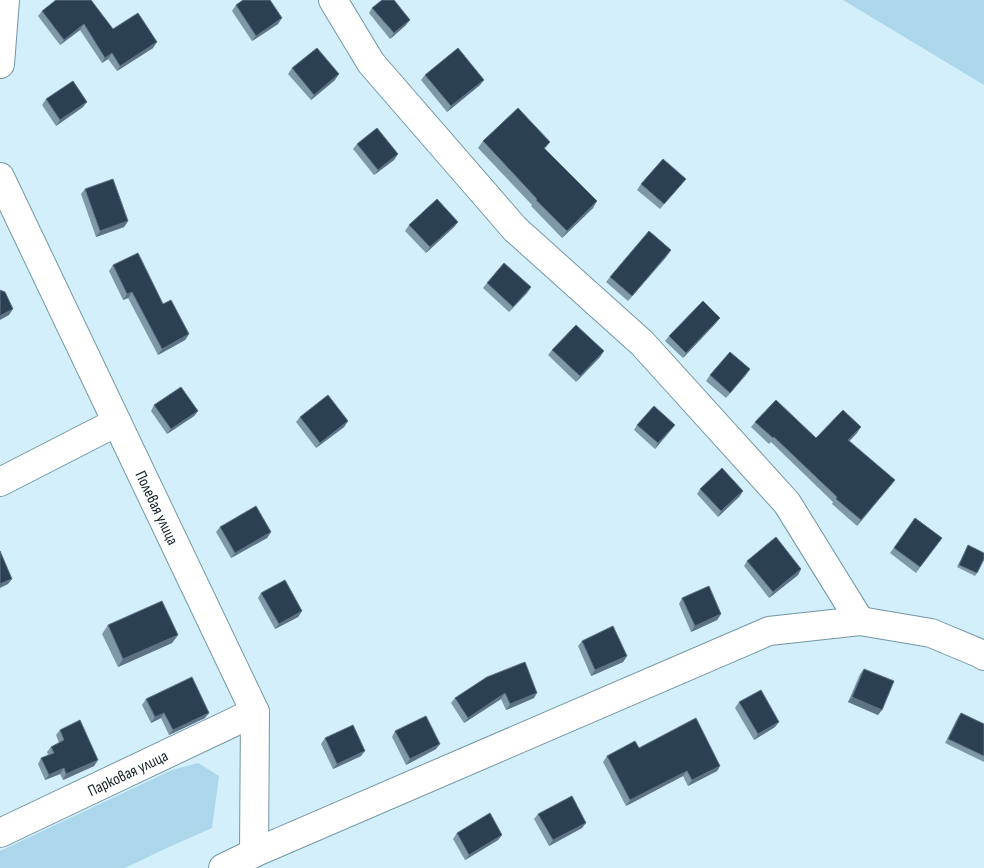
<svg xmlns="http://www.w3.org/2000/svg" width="984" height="868" viewBox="0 0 984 868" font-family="'Sofia Sans Condensed',sans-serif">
  <rect width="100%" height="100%" fill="#d2effb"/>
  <!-- green -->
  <g fill="#acd7ea">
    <path d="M843 0H984V85Z"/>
    <path d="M198 763 219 776 212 828 169 847 125 868H0V851L172 770Z"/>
  </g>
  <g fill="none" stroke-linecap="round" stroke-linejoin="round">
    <!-- minor casing -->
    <g stroke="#7496a4" stroke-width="30">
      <g id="minor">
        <path d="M333 0 371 63 515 229 642 343 787 503 860 621"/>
        <path d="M0 64 5 0"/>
        <path id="s1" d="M0 177 255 712 254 853"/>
        <path d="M0 482 117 422"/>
        <path id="s2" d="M0 833 255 712"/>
      </g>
    </g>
    <!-- major casing -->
    <g stroke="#7496a4" stroke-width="30">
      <path id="major" d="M223 868 254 853 769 631 860 621 931 633 979 653 984 656"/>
    </g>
    <!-- minor -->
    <use href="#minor" stroke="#fff" stroke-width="28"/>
    <!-- major -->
    <use href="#major" stroke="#fff" stroke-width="28"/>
  </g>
  <!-- wall -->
  <g fill="#7f98a8">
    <path d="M236 5 278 24 252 41 232 11Z"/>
    <path d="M372 8 406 25 390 39 369 13Z"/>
    <path d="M42 11 113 29 153 48 117 71 108 59 102 63 80 30 60 45 38 16Z"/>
    <path d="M292 68 335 80 311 100 288 74Z"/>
    <path d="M425 75 480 85 447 112 421 80Z"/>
    <path d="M46 99 83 107 56 126 42 105Z"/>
    <path d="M483 141 550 142 545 149 593 208 562 238 531 206 532 205 478 148Z"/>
    <path d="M357 144 398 154 394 160 374 175 353 149Z"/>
    <path d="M641 184H682L660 209 637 190Z"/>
    <path d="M85 189 128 221 124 227 96 237 81 194Z"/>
    <path d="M458 222 454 227 426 253 405 231 409 225Z"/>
    <path d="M667 256 628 301 606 282 610 277Z"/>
    <path d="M113 265 163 304 189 334 185 340 158 355 128 298 123 300 109 271Z"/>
    <path d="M487 283 531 287 527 293 509 312 483 288Z"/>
    <path d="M716 323 683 358 665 341 669 336Z"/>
    <path d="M552 350 604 351 600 357 576 382 548 355Z"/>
    <path d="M750 369 726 398 706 381 710 375Z"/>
    <path d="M154 405 198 411 194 416 167 434 151 411Z"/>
    <path d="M300 417 348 421 344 427 316 448 296 422Z"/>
    <path d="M755 422 816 438 857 433 849 441 891 485 857 526 832 504 833 502 771 442 769 444 751 427Z"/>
    <path d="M637 425H675L655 449 634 430Z"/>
    <path d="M700 489 740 496 718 517 697 494Z"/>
    <path d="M915 518 942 538 916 573 890 553Z"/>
    <path d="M220 527 271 532 267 538 231 558 216 532Z"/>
    <path d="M968 545 977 573 975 576 957 567Z"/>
    <path d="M747 561 801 569 798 575 769 598 744 566Z"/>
    <path d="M261 593 302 611 298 617 275 629 258 598Z"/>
    <path d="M682 598 721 614 717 620 691 632 679 604Z"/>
    <path d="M108 625 178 635 172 643 118 667 102 634Z"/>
    <path d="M582 641 627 656 623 662 591 676 578 646Z"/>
    <path d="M864 669 878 715 848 702 860 674Z"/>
    <path d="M487 677 534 698 506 710 501 699 464 723 451 703 455 698Z"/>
    <path d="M146 699 205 718 169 735 161 718 151 723 142 705Z"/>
    <path d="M739 702 775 727 754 740 735 708Z"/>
    <path d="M961 713 984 724V762L945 743 958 717Z"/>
    <path d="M60 730 98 760 94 766 63 780 60 774 45 780 38 764 41 758 48 755 47 752 51 747 59 743 56 735Z"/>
    <path d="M395 731 436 749 406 765 392 737Z"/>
    <path d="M325 738 361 756 333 769 321 744Z"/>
    <path d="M639 748 720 766 717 771 688 786 683 776 626 806 603 762 607 756Z"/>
    <path d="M538 814 582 828 549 846 534 819Z"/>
    <path d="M457 833 502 835 498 840 465 860 453 839Z"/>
  </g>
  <!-- shaded-wall -->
  <g fill="#5e7486">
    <path d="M282 18 278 24 252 41 256 36Z"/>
    <path d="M410 20 406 25 390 39 394 33Z"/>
    <path d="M84 24 80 30 60 45 64 40Z"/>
    <path d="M157 42 153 48 117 71 120 66Z"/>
    <path d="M112 53 108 59 102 63 105 58Z"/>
    <path d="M339 74 335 80 311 100 314 95Z"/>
    <path d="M484 80 480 85 447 112 451 106Z"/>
    <path d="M87 102 83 107 56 126 60 120Z"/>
    <path d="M398 154 394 160 374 175 378 170Z"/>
    <path d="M597 201 593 208 562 238 567 231Z"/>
    <path d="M128 221 124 227 96 237 100 231Z"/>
    <path d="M458 222 454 227 426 253 430 247Z"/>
    <path d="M671 250 667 256 628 301 632 296Z"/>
    <path d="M531 287 527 293 509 312 513 307Z"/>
    <path d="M132 292 128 298 123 300 127 294Z"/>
    <path d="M13 309 9 315 0 320V316Z"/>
    <path d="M720 318 716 323 683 358 686 353Z"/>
    <path d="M189 334 185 340 158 355 162 349Z"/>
    <path d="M604 351 600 357 576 382 580 376Z"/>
    <path d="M750 369 746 375 726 398 730 393Z"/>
    <path d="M198 411 194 416 167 434 171 429Z"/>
    <path d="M348 421 344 427 316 448 320 443Z"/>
    <path d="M675 425 671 430 655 449 658 443Z"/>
    <path d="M861 427 857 433 845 446 848 440Z"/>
    <path d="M895 480 891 485 857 526 861 520Z"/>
    <path d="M743 491 740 496 718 517 721 511Z"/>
    <path d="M271 532 267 538 231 558 235 553Z"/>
    <path d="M801 569 798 575 769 598 773 592Z"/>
    <path d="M12 579 8 584 0 588V584Z"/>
    <path d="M302 611 298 617 275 629 279 624Z"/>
    <path d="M721 614 717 620 691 632 695 626Z"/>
    <path d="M178 635 172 643 118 667 123 659Z"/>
    <path d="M627 656 623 662 591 676 595 670Z"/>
    <path d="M505 693 501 699 464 723 468 718Z"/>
    <path d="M537 693 534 698 506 710 510 704Z"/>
    <path d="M852 697 882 710 878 715 848 702Z"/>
    <path d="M164 713 161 718 151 723 155 717Z"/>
    <path d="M209 713 205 718 169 735 173 730Z"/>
    <path d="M779 722 775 727 754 740 758 734Z"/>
    <path d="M440 744 436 749 406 765 410 759Z"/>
    <path d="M365 751 361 756 333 769 337 764Z"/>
    <path d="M98 760 94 766 63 780 66 774Z"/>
    <path d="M720 766 717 771 688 786 692 780Z"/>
    <path d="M64 768 60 774 45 780 49 775Z"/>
    <path d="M687 771 683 776 626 806 630 800Z"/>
    <path d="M586 823 582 828 549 846 553 840Z"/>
    <path d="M502 835 498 840 465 860 469 855Z"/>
  </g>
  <!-- building -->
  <g fill="#2c4054" stroke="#5e7486">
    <path d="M56 0H91L113 29 138 13 157 42 120 66 112 53 105 58 84 24 64 40 42 11Z"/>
    <path d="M243 0H270L282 18 256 36 236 5Z"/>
    <path d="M382 0H394L410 20 394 33 372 8Z"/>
    <path d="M317 48 339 74 314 95 292 68Z"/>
    <path d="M458 48 484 80 451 106 425 75Z"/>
    <path d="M73 81 87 102 60 120 46 99Z"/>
    <path d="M518 108 550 142 544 148 597 201 567 231 536 200 537 199 483 141Z"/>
    <path d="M377 128 398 154 378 170 357 144Z"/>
    <path d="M663 159 686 179 664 204 641 184Z"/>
    <path d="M113 179 128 221 100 231 85 189Z"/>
    <path d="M437 199 458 222 430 247 409 225Z"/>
    <path d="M649 231 671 250 632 296 610 277Z"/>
    <path d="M138 253 163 304 171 300 189 334 162 349 132 292 127 294 113 265Z"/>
    <path d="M504 263 531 287 513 307 487 283Z"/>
    <path d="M0 290 5 292 13 309 0 316Z"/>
    <path d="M703 301 720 318 686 353 669 336Z"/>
    <path d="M576 325 604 351 580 376 552 350Z"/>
    <path d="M730 352 750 369 730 393 710 375Z"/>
    <path d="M181 387 198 411 171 429 154 405Z"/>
    <path d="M328 395 348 421 320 443 300 417Z"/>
    <path d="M776 400 816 438 843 410 861 427 848 440 895 480 861 520 836 499 837 497 774 437 773 438 755 422Z"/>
    <path d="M654 406 675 425 658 443 637 425Z"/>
    <path d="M722 468 743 491 721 511 700 489Z"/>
    <path d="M256 506 271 532 235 553 220 527Z"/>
    <path d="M915 518 942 538 920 567 894 548Z"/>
    <path d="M776 537 801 569 773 592 747 561Z"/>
    <path d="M968 545 984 553V559L977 573 959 565Z"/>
    <path d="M0 551 12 579 0 584Z"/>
    <path d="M285 580 302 611 279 624 261 593Z"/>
    <path d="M709 586 721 614 695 626 682 598Z"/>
    <path d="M162 601 178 635 123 659 108 625Z"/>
    <path d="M613 626 627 656 595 670 582 641Z"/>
    <path d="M525 662 537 693 510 704 505 693 468 718 455 698 487 677Z"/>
    <path d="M864 669 894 681 882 710 852 697Z"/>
    <path d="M192 677 209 713 173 730 164 713 155 717 146 699Z"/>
    <path d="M761 690 779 722 758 734 739 702Z"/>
    <path d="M961 713 984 724V756L948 739Z"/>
    <path d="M426 716 440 744 410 759 395 731Z"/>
    <path d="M696 718 720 766 692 780 687 771 630 800 607 756 635 741 639 748Z"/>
    <path d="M80 720 98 760 66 774 64 768 49 775 41 758 54 753 51 747 64 740 60 730Z"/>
    <path d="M353 725 365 751 337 764 325 738Z"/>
    <path d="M572 796 586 823 553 840 538 814Z"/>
    <path d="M490 813 502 835 469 855 457 833Z"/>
  </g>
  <g text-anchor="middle" stroke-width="5" stroke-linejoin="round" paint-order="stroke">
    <!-- street labels -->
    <g font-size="16" fill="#152329" stroke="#d2effb">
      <text dy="6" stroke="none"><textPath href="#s1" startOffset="366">Полевая улица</textPath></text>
      <text dy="6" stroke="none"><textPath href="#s2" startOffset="141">Парковая улица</textPath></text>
    </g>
  </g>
</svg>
